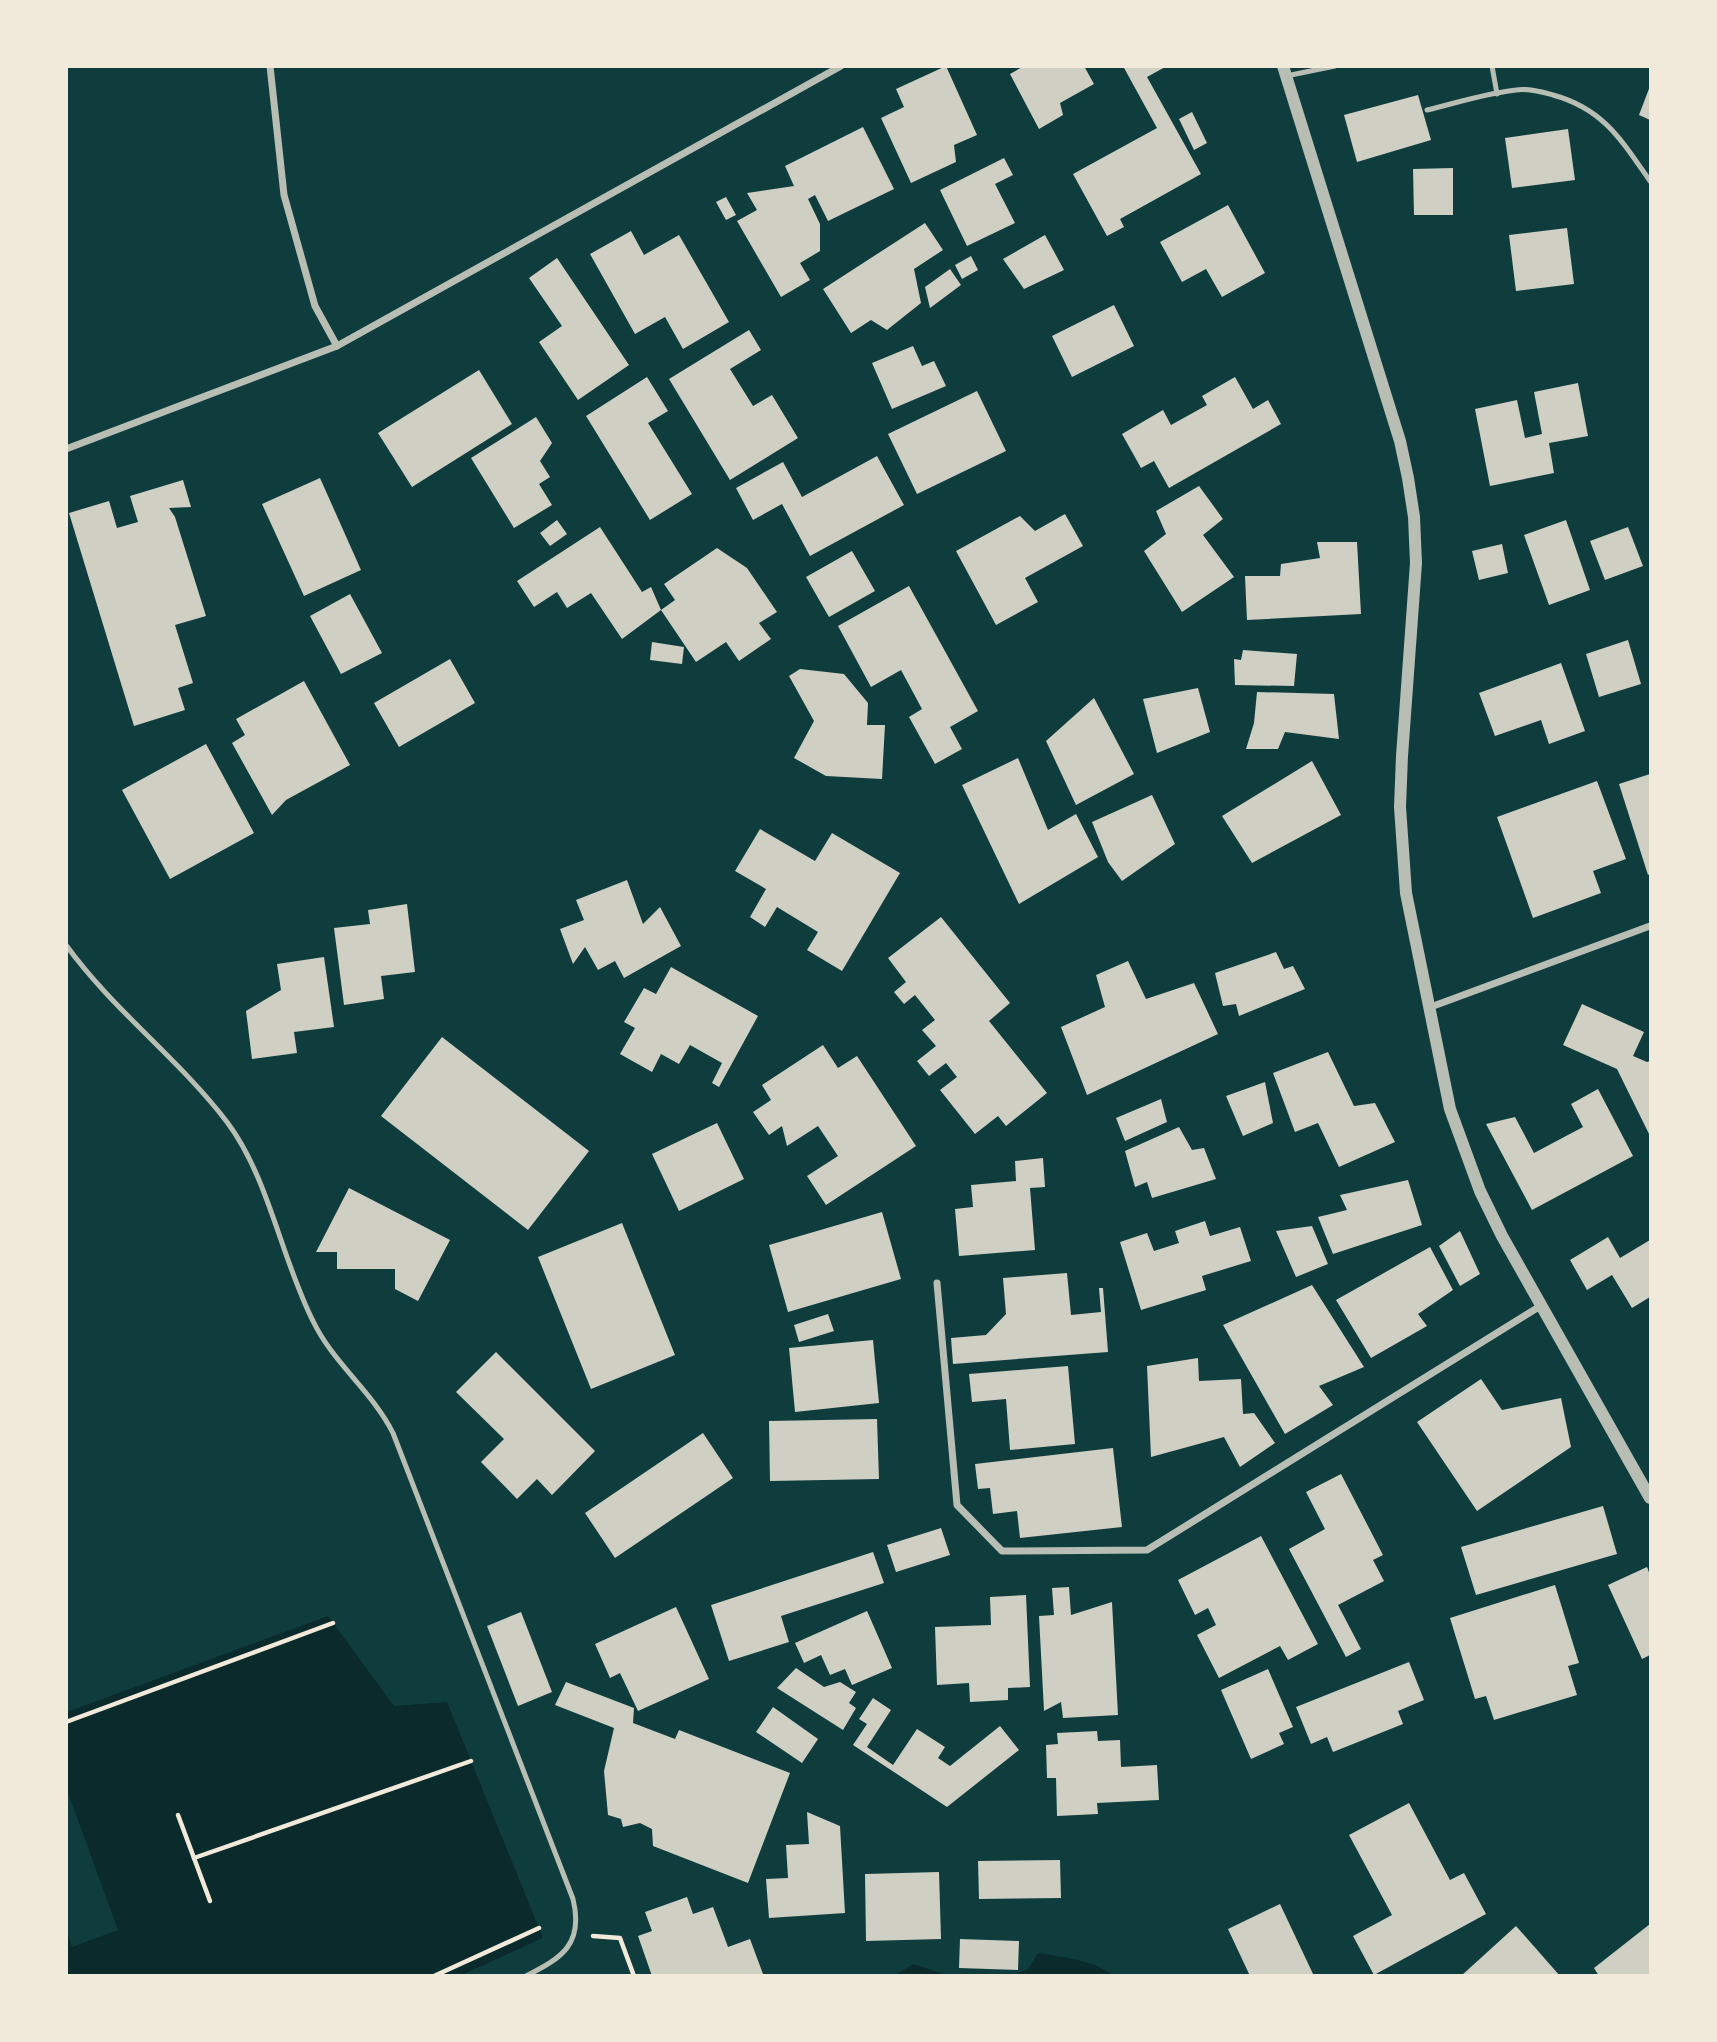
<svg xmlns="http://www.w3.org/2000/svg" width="1717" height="2042" viewBox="0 0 1717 2042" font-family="Signika,sans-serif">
  <rect width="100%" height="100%" fill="#0f3d3e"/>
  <!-- water -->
  <g fill="#0a2a2b">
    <path d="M328 1616 394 1706 447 1702 543 1938 462 1975H67V1932L72 1947 118 1930 67 1790V1712Z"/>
    <path d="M1038 1953C1061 1957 1094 1960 1112 1975H1015L1028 1969Z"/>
    <path d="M913 1964 947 1975H895Z"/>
  </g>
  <!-- pier -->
  <path fill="#0f3d3e" d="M543 1938 544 1941 470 1976 462 1975Z"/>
  <!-- building -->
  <g fill="#cfcfc3">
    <path d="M946 66 977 135 954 145 956 162 911 183 881 118 904 107 896 89Z"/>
    <path d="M1024 66H1084L1094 84 1060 103 1063 115 1039 129 1010 74Z"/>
    <path d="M1123 66H1167L1147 77 1201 174 1120 219 1124 227 1107 236 1073 174 1157 128Z"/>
    <path d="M1650 86V120L1639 115Z"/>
    <path d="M1418 95 1431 140 1357 162 1344 115Z"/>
    <path d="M1192 112 1207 143 1194 150 1179 119Z"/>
    <path d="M863 127 894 189 828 221 815 195 808 199 820 224V251L800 263 810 280 781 297 737 221 757 210 747 193 794 186 785 166Z"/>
    <path d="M1568 129 1575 180 1512 188 1505 138Z"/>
    <path d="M1004 158 1013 175 995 184 1015 223 967 246 940 190Z"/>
    <path d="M1453 168V215H1414L1413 169Z"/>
    <path d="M726 197 736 215 726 220 716 202Z"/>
    <path d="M1228 205 1265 273 1222 297 1206 269 1182 282 1160 242Z"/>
    <path d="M925 223 943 250 914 269 921 303 887 330 871 320 851 333 823 289Z"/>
    <path d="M1567 228 1574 284 1516 291 1509 235Z"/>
    <path d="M631 231 644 255 679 235 729 322 683 349 665 317 635 334 590 254Z"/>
    <path d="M1045 235 1064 270 1024 289 1003 259Z"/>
    <path d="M971 256 978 270 962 279 955 265Z"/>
    <path d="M557 258 629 365 578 400 539 342 562 326 529 278Z"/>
    <path d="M950 269 961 285 930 308 925 287Z"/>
    <path d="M1114 305 1134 346 1072 377 1052 336Z"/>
    <path d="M749 330 761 350 730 369 753 406 772 395 798 438 730 480 669 379Z"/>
    <path d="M913 346 922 366 934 361 946 386 892 409 872 363Z"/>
    <path d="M479 370 512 424 412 487 378 433Z"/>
    <path d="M647 377 668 411 648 423 692 494 650 520 586 416Z"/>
    <path d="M1235 377 1253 409 1268 400 1281 424 1169 488 1154 461 1141 468 1122 434 1163 410 1171 425 1207 405 1202 396Z"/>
    <path d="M1578 383 1588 436 1549 443 1554 473 1490 486 1475 409 1517 400 1525 438 1542 434 1534 392Z"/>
    <path d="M977 391 1006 451 917 494 888 434Z"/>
    <path d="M536 417 552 443 540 461 550 477 539 484 552 505 514 528 471 458Z"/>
    <path d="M877 456 904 505 810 556 782 504 753 520 736 488 783 462 802 497Z"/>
    <path d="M320 478 361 570 304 596 262 504Z"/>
    <path d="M183 480 191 507 169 508 175 517 206 616 175 625 193 683 178 688 185 710 134 726 69 513 109 501 117 528 138 522 130 496Z"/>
    <path d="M1199 486 1223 519 1203 535 1234 577 1182 612 1144 551 1166 534 1156 511Z"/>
    <path d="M1065 514 1083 546 1025 578 1038 602 996 625 956 551 1020 516 1035 531Z"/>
    <path d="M557 520 567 534 550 546 540 533Z"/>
    <path d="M1566 520 1590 590 1549 605 1524 535Z"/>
    <path d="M600 527 642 592 651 587 661 610 622 639 591 593 567 608 557 592 534 607 517 581Z"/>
    <path d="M1628 527 1643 566 1605 580 1590 541Z"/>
    <path d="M1317 542H1357L1361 614 1247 620 1245 576H1280L1281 564 1320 558Z"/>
    <path d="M1502 544 1508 573 1479 580 1472 551Z"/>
    <path d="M717 548 747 568 777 612 759 623 771 639 739 661 726 642 696 662 661 610 675 600 664 584Z"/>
    <path d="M852 551 875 591 829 617 806 577Z"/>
    <path d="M909 586 978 711 950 727 962 749 935 764 909 717 922 709 901 670 871 687 838 626Z"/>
    <path d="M350 594 382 653 341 674 310 616Z"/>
    <path d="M1628 640 1641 684 1599 697 1586 654Z"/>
    <path d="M652 642 684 647 682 664 650 660Z"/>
    <path d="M1243 650 1297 654 1294 686 1235 685 1234 659 1241 660Z"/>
    <path d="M450 659 475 703 399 747 374 703Z"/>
    <path d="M1561 663 1585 731 1549 744 1541 720 1495 736 1479 693Z"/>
    <path d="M800 669 844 674 868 703 867 725H885L882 779 826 776 794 758 814 721 789 676Z"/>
    <path d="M304 681 350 765 286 800 272 815 232 743 245 735 236 719Z"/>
    <path d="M1198 688 1210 732 1157 753 1143 699Z"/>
    <path d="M1257 692 1334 694 1339 739 1285 732 1278 749H1246L1254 723Z"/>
    <path d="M1094 698 1134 774 1076 805 1046 741Z"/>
    <path d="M206 744 254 833 170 879 122 790Z"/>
    <path d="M1018 758 1048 830 1076 814 1098 857 1019 904 962 785Z"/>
    <path d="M1312 761 1341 815 1252 863 1222 816Z"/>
    <path d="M1650 774V874L1648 875 1619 784Z"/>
    <path d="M1597 781 1626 859 1593 871 1601 893 1533 918 1497 817Z"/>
    <path d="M1152 795 1175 844 1122 881 1108 862 1092 822Z"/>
    <path d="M760 829 815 861 832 833 900 873 842 971 807 950 818 932 777 907 765 927 750 917 766 889 735 871Z"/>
    <path d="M627 880 643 924 660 907 681 946 624 978 615 961 598 970 585 947 573 964 560 929 584 920 576 900Z"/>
    <path d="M407 904 415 972 381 976 384 999 344 1005 334 928 370 924 368 910Z"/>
    <path d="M941 917 1010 1003 989 1021 1047 1093 1006 1126 998 1116 975 1134 940 1090 957 1077 946 1063 929 1076 917 1061 936 1046 922 1030 935 1020 915 995 904 1004 894 992 906 982 888 958Z"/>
    <path d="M1276 952 1284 969 1293 966 1305 989 1239 1016 1236 1004 1223 1006 1215 973Z"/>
    <path d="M324 957 334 1027 294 1032 297 1053 252 1059 246 1011 281 990 277 964Z"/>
    <path d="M1128 961 1146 999 1194 983 1218 1034 1087 1095 1061 1027 1105 1007 1096 975Z"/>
    <path d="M671 967 758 1016 719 1087 712 1083 722 1063 690 1045 679 1064 661 1054 652 1072 620 1054 635 1028 624 1022 644 988 656 994Z"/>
    <path d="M1582 1004 1644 1032 1633 1056 1647 1062 1650 1061V1136L1617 1069 1563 1045Z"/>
    <path d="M442 1037 589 1151 528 1230 381 1116Z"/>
    <path d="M823 1045 838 1068 857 1056 916 1146 826 1205 807 1176 838 1156 818 1126 787 1146 782 1126 769 1135 753 1112 771 1100 762 1085Z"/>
    <path d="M1328 1052 1354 1106 1375 1103 1395 1142 1339 1167 1318 1123 1295 1132 1273 1073Z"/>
    <path d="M1265 1082 1273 1123 1243 1136 1226 1096Z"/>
    <path d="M1598 1089 1633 1156 1532 1210 1486 1124 1515 1117 1534 1153 1583 1127 1571 1104Z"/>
    <path d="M1161 1099 1167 1122 1125 1141 1116 1118Z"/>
    <path d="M717 1123 744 1179 679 1211 652 1154Z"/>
    <path d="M1179 1127 1192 1150 1204 1148 1216 1179 1152 1198 1147 1182 1135 1187 1125 1151Z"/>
    <path d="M1043 1158 1045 1187 1030 1188 1035 1250 959 1256 955 1209 973 1207 971 1185 1016 1181 1015 1161Z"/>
    <path d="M1408 1180 1422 1225 1333 1254 1318 1217 1347 1210 1340 1195Z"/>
    <path d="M349 1188 450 1240 418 1301 395 1289V1269H337V1252H316Z"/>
    <path d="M882 1212 901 1279 788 1312 769 1245Z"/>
    <path d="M1205 1221 1210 1236 1240 1227 1251 1261 1202 1276 1206 1290 1141 1310 1120 1242 1147 1233 1154 1251 1179 1243 1175 1231Z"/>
    <path d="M622 1223 675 1355 591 1389 538 1257Z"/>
    <path d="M1312 1226 1328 1264 1296 1277 1276 1231Z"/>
    <path d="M1460 1231 1480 1274 1460 1286 1439 1246Z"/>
    <path d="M1608 1237 1620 1258 1650 1240V1297L1632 1308 1612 1275 1587 1290 1570 1260Z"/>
    <path d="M1430 1247 1453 1290 1418 1314 1427 1326 1371 1358 1336 1300Z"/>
    <path d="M1067 1273 1071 1315 1101 1312 1099 1288H1103L1108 1352 953 1364 951 1338 986 1335 1006 1314 1003 1278Z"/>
    <path d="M1312 1285 1364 1367 1319 1386 1333 1405 1285 1434 1223 1325Z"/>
    <path d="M828 1314 834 1331 799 1342 794 1325Z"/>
    <path d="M873 1340 879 1403 795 1412 789 1348Z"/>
    <path d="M496 1352 595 1451 552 1495 537 1479 517 1499 481 1462 504 1439 456 1392Z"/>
    <path d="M1198 1358 1199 1381 1241 1379 1243 1414 1254 1413 1275 1443 1240 1467 1224 1437 1151 1457 1147 1366Z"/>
    <path d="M1068 1366 1075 1444 1010 1450 1006 1399 972 1402 969 1374Z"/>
    <path d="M1481 1379 1502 1410 1561 1398 1571 1447 1477 1511 1417 1422Z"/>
    <path d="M877 1419 879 1479 770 1481 769 1421Z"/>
    <path d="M703 1433 733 1478 615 1558 585 1513Z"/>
    <path d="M1113 1448 1122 1527 1020 1538 1017 1511 993 1514 990 1488 978 1489 975 1464Z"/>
    <path d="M1341 1474 1383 1555 1373 1560 1384 1581 1338 1605 1361 1649 1346 1657 1289 1549 1325 1529 1306 1492Z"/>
    <path d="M1603 1506 1617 1554 1476 1595 1461 1547Z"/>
    <path d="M941 1528 950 1555 896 1572 887 1545Z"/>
    <path d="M1261 1536 1318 1644 1288 1660 1280 1646 1219 1678 1197 1635 1216 1625 1208 1608 1195 1615 1178 1580Z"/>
    <path d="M873 1552 884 1583 781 1616 789 1642 729 1661 711 1605Z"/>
    <path d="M1647 1567 1650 1575V1655L1642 1659 1608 1585Z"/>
    <path d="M1555 1585 1579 1663 1568 1666 1577 1695 1494 1720 1486 1696 1475 1699 1450 1618Z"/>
    <path d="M1069 1587 1071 1615 1112 1602 1118 1715 1063 1718 1061 1702 1044 1711 1039 1616 1054 1615 1052 1588Z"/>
    <path d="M1026 1595 1030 1687 1008 1688V1700L970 1702 969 1683 937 1685 935 1627 991 1625 990 1597Z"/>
    <path d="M676 1607 709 1679 638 1711 620 1673 610 1678 595 1644Z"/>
    <path d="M867 1611 892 1668 852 1685 845 1669 830 1675 821 1655 804 1663 795 1643Z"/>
    <path d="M521 1612 552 1692 518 1706 487 1626Z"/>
    <path d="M1409 1662 1424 1700 1398 1711 1403 1724 1333 1752 1327 1737 1311 1744 1296 1707Z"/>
    <path d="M796 1668 824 1687 840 1682 856 1692 849 1703 856 1708 843 1730 777 1688Z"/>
    <path d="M1268 1669 1293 1727 1279 1733 1284 1744 1251 1759 1221 1690Z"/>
    <path d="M566 1682 634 1708 633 1723 675 1739 679 1730 790 1773 748 1883 653 1846 652 1829 640 1823 623 1827 621 1819 608 1815 604 1771 614 1728 555 1705Z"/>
    <path d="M873 1698 891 1710 867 1747 893 1765 917 1729 945 1747 938 1758 950 1766 1000 1726 1019 1750 947 1807 853 1745 867 1724 859 1719Z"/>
    <path d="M773 1707 818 1739 802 1763 756 1732Z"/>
    <path d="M1097 1731 1098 1741 1120 1740 1121 1767 1157 1765 1159 1800 1097 1803 1098 1814 1057 1816 1056 1778H1047L1046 1745 1058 1744 1057 1733Z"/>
    <path d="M1409 1803 1450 1880 1464 1873 1486 1914 1374 1975 1353 1936 1392 1915 1349 1835Z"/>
    <path d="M807 1812 840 1826 845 1913 769 1918 766 1879 788 1878 786 1845 809 1844Z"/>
    <path d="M1060 1860 1061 1898 979 1899 978 1861Z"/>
    <path d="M939 1872 941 1939 866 1941 865 1874Z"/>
    <path d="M687 1897 693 1914 713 1907 728 1947 750 1939 763 1974 652 1976 638 1936 652 1931 645 1912Z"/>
    <path d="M1280 1904 1314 1976H1250L1228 1929Z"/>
    <path d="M1650 1924V1976H1599L1594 1968Z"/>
    <path d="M1516 1926 1560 1976H1461Z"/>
    <path d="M960 1939 1019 1941 1018 1970 959 1968Z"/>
  </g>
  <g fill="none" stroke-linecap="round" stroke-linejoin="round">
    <!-- path -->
    <g stroke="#f1e9da" stroke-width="4.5">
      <path d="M66 1722 333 1623"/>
      <path d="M178 1815 210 1901"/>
      <path d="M194 1858 471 1761"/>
      <path d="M593 1936 620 1938 634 1976"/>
      <path d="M434 1976 539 1928"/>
    </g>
    <!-- service -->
    <g stroke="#b8beb3" stroke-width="5">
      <path d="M1492 66 1497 94"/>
      <path d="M1286 76 1335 66"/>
      <path d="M1427 110C1456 103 1487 93 1516 90 1528 88 1542 92 1553 95 1604 109 1622 141 1650 181"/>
      <path d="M66 945C113 1010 179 1059 227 1122 269 1178 281 1258 313 1321 333 1363 372 1391 393 1433L573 1899C584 1944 562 1958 526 1976"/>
    </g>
    <!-- minor -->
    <g stroke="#b8beb3" stroke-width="7">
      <path d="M270 66 284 195 315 306 337 346"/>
      <path d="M66 449 337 346 841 66"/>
      <path d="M1428 1008 1650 926"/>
      <path d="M937 1283 957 1505 1002 1551 1147 1550 1542 1305"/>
    </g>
    <!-- tertiary -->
    <path stroke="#b8beb3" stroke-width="12" d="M1283 66 1400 441 1408 478 1414 517 1416 563 1402 756 1400 807 1406 893 1450 1109 1480 1191 1502 1236 1650 1498"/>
  </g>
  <!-- border -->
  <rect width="1717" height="2042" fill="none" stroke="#f1e9da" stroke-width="136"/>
</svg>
